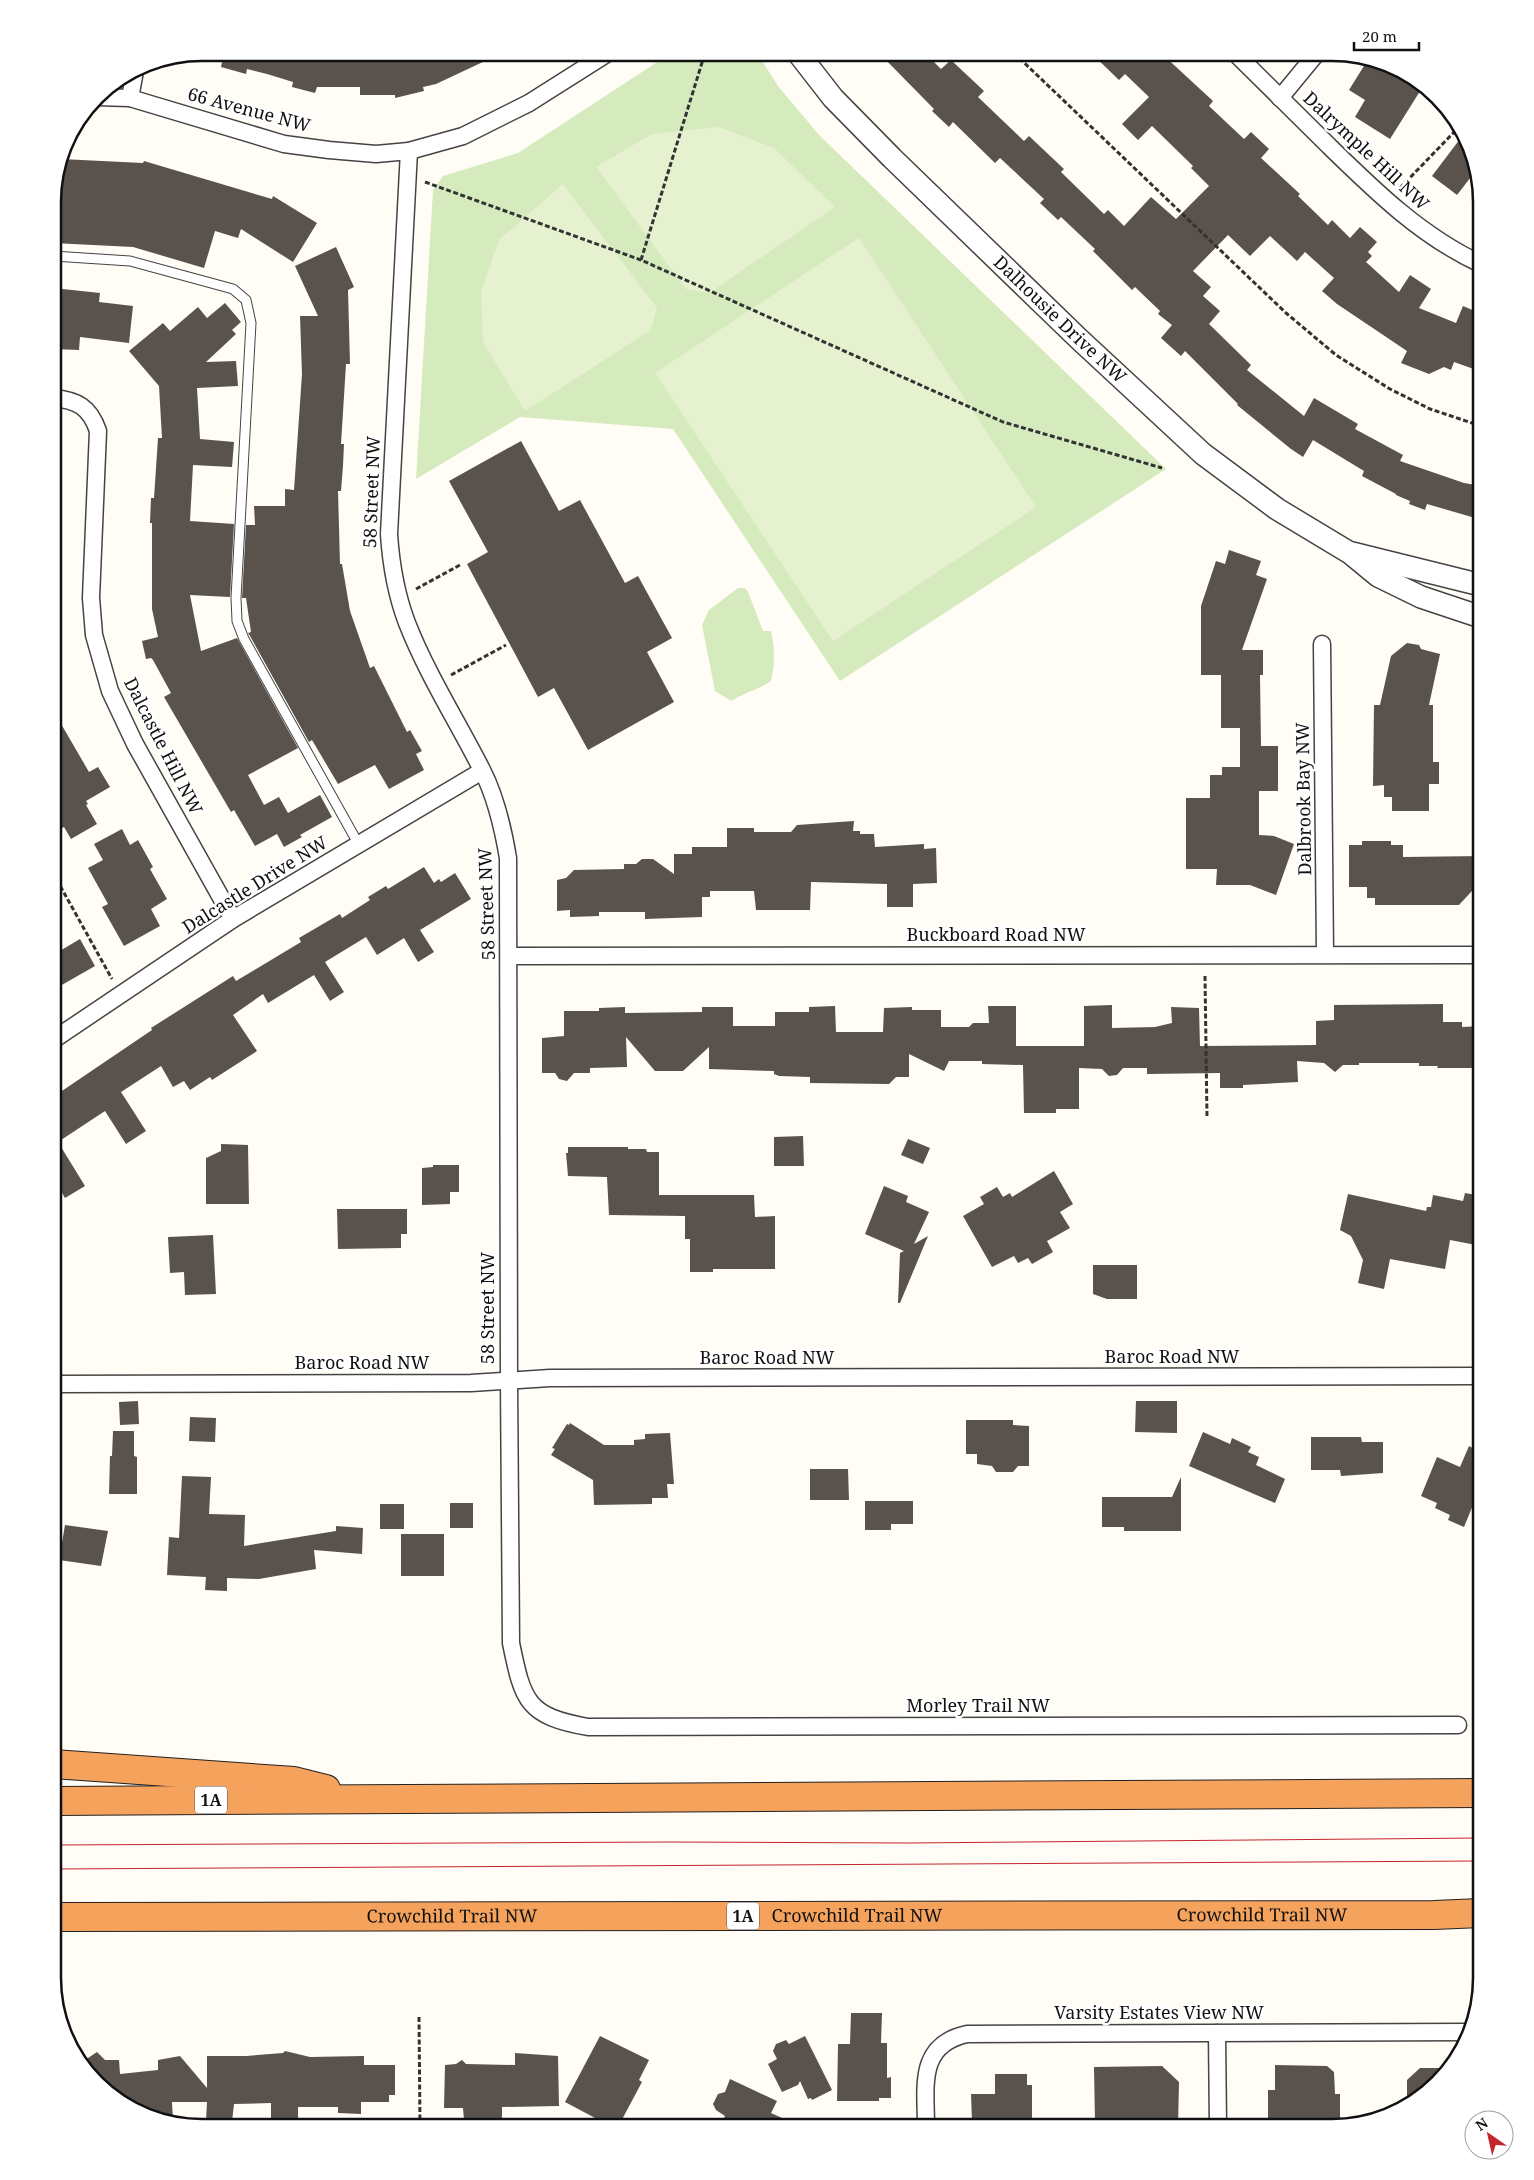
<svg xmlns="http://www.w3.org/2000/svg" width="1534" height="2180" viewBox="0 0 1534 2180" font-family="'Noto Serif',serif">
  <rect width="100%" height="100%" fill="#fffdf5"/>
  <!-- green -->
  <g fill="#d5ebbd">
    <path d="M671 53H757L778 86 819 135 1166 469 840 681 673 429 520 417 416 479 433 190 443 176 518 153Z"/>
    <path d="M738 588H745L748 592 763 631H771C775 649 775 663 771 681 758 690 744 693 731 701L715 691 702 625 709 610Z"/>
  </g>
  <!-- pitch -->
  <g fill="#e6f2cf">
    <path d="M719 127 774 148 835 207 709 293 686 289 596 167 652 134Z"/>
    <path d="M563 184 657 308 651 330 525 411 483 342 481 292 499 240Z"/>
    <path d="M859 238 1036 507 833 641 655 373Z"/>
  </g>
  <!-- building -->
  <g fill="#5a524d">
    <path d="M208 52 316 53 333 58 386 57 404 53H502L436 84 423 87 424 91 395 98V95H360V87H317L315 93 292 87 293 82 267 74 247 69 246 74 221 67 222 62 208 58Z"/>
    <path d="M879 53H925L941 69 951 60 984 91 978 97 1024 141 1029 136 1064 169 1061 172 1104 214 1108 210 1124 226 1151 197 1176 219 1209 186 1191 168 1193 166 1152 126 1138 140 1122 124 1149 97 1125 74 1119 80 1091 53H1161L1213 101 1209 106 1244 139 1251 132 1269 149 1261 158 1300 194 1298 196 1328 225 1332 220 1350 238 1360 227 1377 242 1368 252 1372 256 1366 262 1399 292 1410 275 1431 289 1419 308 1456 323 1463 306 1482 314V372L1454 362 1451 370 1444 367 1429 374 1401 363 1407 351 1337 304 1322 291 1334 278 1305 252 1297 261 1270 236 1250 256 1228 235 1193 271 1211 287 1203 296 1220 311 1209 324 1251 365 1247 370 1304 416 1314 398 1358 424 1355 429 1403 455 1400 461 1464 483 1482 486V520L1427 504 1425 510 1409 504 1410 501 1396 495V494L1362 476 1364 471 1313 440 1303 457 1291 449 1237 405 1238 404 1185 351 1181 356 1161 338 1172 325 1158 314 1160 311 1135 287 1132 290 1093 251 1095 249 1061 217 1058 220 1040 203 1044 199 1000 158 995 163 953 122 949 127 932 111 934 109Z"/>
    <path d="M1367 61 1407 73 1422 88 1390 139 1355 117 1365 100 1349 90Z"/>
    <path d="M1463 135 1474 173 1457 195 1432 176Z"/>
    <path d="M61 159 143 163 144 161 272 199 273 196 317 223 293 262 241 229 238 238 215 231 204 268 133 247 53 243V193Z"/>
    <path d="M336 247 354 287 348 290 350 364H346L341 444H344L343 466 341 491H338L340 564H342L350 611 370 668 374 666 407 732 410 730 422 751 416 754 424 770 389 789 375 765 338 784 312 740 309 742 250 636 248 633 251 632 246 598H242L246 525H255L254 506H285V489L294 490 302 374 300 316H318L295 266Z"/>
    <path d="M53 288 100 293 99 302 133 306 129 343 80 337 79 350 53 349Z"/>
    <path d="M225 303 241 322 232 330 236 334 206 362 236 361 238 386 197 388 200 439 234 442 232 467 193 465 190 521 234 524 230 597 190 595 201 651 237 638 298 748 248 775 264 805 279 797 288 813 320 795 332 817 300 835 302 837 284 847 277 834 255 846 234 810 231 812 164 697 171 693 153 660 151 658 146 659 142 641 158 637 152 609V523H150L151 498H154L158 438H162L159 386 129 351 163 323 170 331 198 307 207 318Z"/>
    <path d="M521 441 559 511 580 500 625 583 638 576 672 638 647 652 674 702 588 750 554 688 538 697 467 564 488 552 449 481Z"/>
    <path d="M1229 550 1261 561 1256 575 1267 579 1242 650H1263V675H1260L1261 746H1278V791H1259V835L1274 836 1294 844 1276 895 1250 885H1216L1217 869H1186V798H1210V775H1222V767H1240V728H1221V675H1201V606L1216 561 1225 564Z"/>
    <path d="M1407 643 1419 645 1421 649 1440 654 1429 705H1433V762H1439V784H1429V811H1392V797H1384V785L1373 786 1374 705H1380L1391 656Z"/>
    <path d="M53 710 89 772 98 767 110 787 86 801 88 804 86 805 97 824 71 839 64 827 53 833V795L62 790 53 774Z"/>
    <path d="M854 821 853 831H860V834H874L875 847 924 844V849L936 848 937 883 913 884V907H887V884L811 882 810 910H756L754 891H710V897H702V917L645 919V912H599V916L570 917V910L557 911V880L566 878 574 870 624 869V864H636L642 859H653L674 874V854H692V847H727V828H754V832H791L797 825Z"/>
    <path d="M122 829 130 845 138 840 153 867 150 869 167 899 151 909 160 926 124 946 102 907 108 904 88 868 103 860 94 844Z"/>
    <path d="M1362 841H1391V845H1403V857L1482 856V880L1459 905H1375V898H1367V887H1349V845H1362Z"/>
    <path d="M424 867 434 883 439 879 441 882 455 873 471 899 420 930 434 952 418 962 404 938 377 955 366 937 325 962 344 992 330 1001 314 975 268 1003 263 994 233 1015 257 1051 212 1080 210 1077 190 1090 184 1081 173 1087 161 1066 121 1092 146 1131 126 1144 105 1111 58 1142 85 1186 65 1198 53 1177V1097L152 1030 151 1028 233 976 236 981 301 942 299 938 340 914 342 918 370 900 368 897 386 886 388 889Z"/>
    <path d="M80 939 95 966 53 990V955Z"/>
    <path d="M1443 1004V1022H1462V1027L1482 1026V1065L1471 1068H1437L1438 1066H1419V1063H1359V1065H1343L1335 1072 1324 1063 1297 1061 1298 1082 1243 1085V1088H1220V1073L1147 1074V1068H1123L1117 1075 1109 1076 1102 1069 1079 1068V1109H1056V1113H1024L1023 1065 982 1064V1061H949L944 1071 909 1054V1077H896L889 1084 810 1083V1077L779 1076 774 1074V1071L709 1069V1047L683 1071H655L626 1037 627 1067 590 1068V1073H574L567 1081 559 1079 555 1073H542V1038L564 1036V1011H599V1008L625 1007V1013L702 1012V1007H733V1026H775V1012H809V1007L835 1006 836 1032H883L884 1008 912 1007V1010H941V1027H969L973 1023H989L988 1006H1016V1046H1084V1006L1112 1005V1028L1155 1027 1172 1023 1171 1007 1199 1008 1200 1046 1316 1045V1021L1334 1020V1005Z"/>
    <path d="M803 1136 804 1166H774V1137Z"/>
    <path d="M908 1139 930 1148 923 1164 901 1155Z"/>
    <path d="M221 1144 248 1145 249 1204H206V1158L221 1151Z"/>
    <path d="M568 1147H628V1149H646L647 1152H659V1195H754L755 1217 775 1216V1269H713V1272H690V1239H685V1216L609 1215 607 1177 568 1176 566 1153H568Z"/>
    <path d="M433 1165H459V1192H450V1204L422 1205V1168L433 1167Z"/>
    <path d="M1054 1171 1073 1204 1060 1212 1070 1228 1047 1241 1053 1252 1032 1264 1028 1258 1018 1263 1014 1256 992 1267 963 1216 984 1204 980 1197 997 1187 1003 1197 1010 1193 1012 1197Z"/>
    <path d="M884 1186 908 1196 906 1202 929 1212 914 1244 928 1236 900 1303H898L900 1253 904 1251 865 1234Z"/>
    <path d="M1465 1193 1482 1196V1240H1477L1476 1245 1450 1240 1445 1269 1390 1259 1384 1289 1358 1283 1363 1260 1351 1236 1340 1230 1348 1194 1426 1211 1427 1207H1431L1433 1195 1463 1201Z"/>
    <path d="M337 1209H407V1234H401V1248L338 1249Z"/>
    <path d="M213 1235 216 1294 185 1295 184 1272 170 1273 168 1237Z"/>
    <path d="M1093 1265H1137V1299H1107L1093 1294Z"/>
    <path d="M138 1401 139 1424 120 1425 119 1402Z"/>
    <path d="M1136 1401H1177V1433L1135 1432Z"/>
    <path d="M190 1417 216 1418 215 1442 189 1441Z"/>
    <path d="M966 1420H1013V1425L1029 1426V1466H1018L1013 1472H996L992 1466 977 1464V1454H966Z"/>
    <path d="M570 1423 604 1445H634V1440L645 1439V1434L670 1433 674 1484H667L668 1498H652V1504L594 1505 593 1480 551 1455 555 1449 552 1448 567 1424 569 1425Z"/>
    <path d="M113 1431H134V1456L137 1457V1494H109L110 1456H112Z"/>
    <path d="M1203 1432 1230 1444 1232 1438 1251 1447 1248 1452 1259 1457 1256 1465 1285 1479 1275 1503 1189 1466Z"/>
    <path d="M1311 1437H1361L1362 1442H1383V1473L1341 1476 1340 1470H1311Z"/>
    <path d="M1469 1446 1482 1453V1483L1464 1527 1448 1520 1450 1515 1435 1508 1437 1503 1421 1496 1437 1457 1460 1467Z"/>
    <path d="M810 1469H848L849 1500H810Z"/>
    <path d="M182 1476 211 1477 209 1514 245 1515 244 1546 336 1531V1526L363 1528 362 1554 314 1550 316 1569 259 1579 227 1578V1591L205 1590 206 1577 167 1575 169 1537 179 1538Z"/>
    <path d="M1181 1477V1531H1124V1527H1102V1497H1172Z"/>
    <path d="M865 1501H913V1524H891V1530H865Z"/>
    <rect x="450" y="1503" width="23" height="25"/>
    <rect x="380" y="1504" width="24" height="25"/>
    <path d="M65 1525 108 1531 101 1566 59 1560Z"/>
    <rect x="401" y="1534" width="43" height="42"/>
    <path d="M851 2013H882L881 2043H887V2078L891 2077V2098H879V2101H837L838 2044H850Z"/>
    <path d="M600 2036 649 2060 639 2080 642 2082 618 2127H612L565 2102Z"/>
    <path d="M805 2036 832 2090 812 2100 811 2098 808 2099 800 2081 798 2085 782 2092 768 2064 777 2059 773 2051 776 2044 786 2040 789 2044Z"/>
    <path d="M285 2051 310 2057 364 2056V2065H395V2095H389V2102H361V2114L338 2113V2107H298V2122H271V2103L234 2104 232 2122 206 2121 207 2102H172L173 2121 127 2107 82 2062 97 2052 105 2060H119L120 2074 158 2070V2060L180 2056 207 2088V2056H246L283 2053Z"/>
    <path d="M515 2053 558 2056 559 2106 502 2107V2119L490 2118V2121L464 2120 463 2108H444L445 2065 456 2064 462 2060 466 2064 515 2065Z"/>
    <path d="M1275 2065 1327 2066 1334 2072 1335 2094H1340V2120H1268V2090H1275Z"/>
    <path d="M1162 2066 1179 2082 1178 2127H1152V2121L1095 2122 1094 2067Z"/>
    <path d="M1420 2068H1446L1407 2107V2080Z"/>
    <path d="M995 2074H1027V2085H1032V2118H999V2122H972L971 2094H995Z"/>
    <path d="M730 2079 777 2101 771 2113 802 2127H720L725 2116 716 2110 713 2104 718 2094 725 2092Z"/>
  </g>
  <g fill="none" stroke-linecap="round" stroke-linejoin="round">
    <!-- service casing -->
    <g stroke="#444" stroke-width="11">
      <path id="service" d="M53 256 130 261 233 289 246 300 251 323 236 598 237 621 244 639 359 845"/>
    </g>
    <!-- minor casing -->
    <g stroke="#444" stroke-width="19">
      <g id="minor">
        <path d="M1235 53C1266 84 1298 115 1329 146 1375 191 1422 237 1481 264"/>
        <path d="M96 97 130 98 284 144 329 150 376 154 409 151 463 136 529 103 608 53"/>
        <path d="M130 98 135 71"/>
        <path d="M1280 98 1317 53"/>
        <path d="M409 151 389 534C391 565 396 594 407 623 427 674 457 721 482 770 496 797 503 828 508 858L509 1382 511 1643C523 1702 527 1716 588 1727L1458 1725"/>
        <path d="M53 398C77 400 90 407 98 431L91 598 94 635 110 691 135 744 233 919"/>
        <path d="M1322 644 1325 954"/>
        <path d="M510 956 1481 955"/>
        <path d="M53 1040 233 919 482 771"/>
        <path d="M53 1384 471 1383 550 1378 1481 1376"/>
        <path d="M1217 2033 1218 2127"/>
        <path d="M926 2127C926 2087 917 2045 967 2034L1467 2032"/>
      </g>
    </g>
    <!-- tertiary casing -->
    <g stroke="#444" stroke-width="24">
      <g id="tertiary">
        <path id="s1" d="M798 53 833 98 892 158 1079 339 1203 454 1277 509 1350 553 1378 576 1421 597 1481 617"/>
        <path d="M1352 553 1481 585"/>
      </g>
    </g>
    <!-- motorway casing -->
    <g stroke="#222" stroke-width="30">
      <g id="motorway">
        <path d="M53 1764 294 1781 326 1789"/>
        <path d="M53 1801 1481 1793"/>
        <path id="s2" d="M53 1917 1434 1915 1481 1913"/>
      </g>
    </g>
    <!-- path -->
    <g stroke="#333" stroke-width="3" stroke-dasharray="5 2.5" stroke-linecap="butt">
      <path d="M1014 53 1286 313 1336 355 1390 389 1430 409 1481 426"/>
      <path d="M425 182 641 260 1003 422 1162 468"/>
      <path d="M1400 188 1460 126"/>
      <path d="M641 260 705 53"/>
      <path d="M416 589 460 565"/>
      <path d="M451 675 506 645"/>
      <path d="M53 873 112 979"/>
      <path d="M1205 976 1207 1118"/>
      <path d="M419 2017 420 2127"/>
    </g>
    <!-- service -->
    <use href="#service" stroke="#fff" stroke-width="9"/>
    <!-- minor -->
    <use href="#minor" stroke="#fff" stroke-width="16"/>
    <!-- tertiary -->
    <use href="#tertiary" stroke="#fff" stroke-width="21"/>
    <!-- motorway -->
    <use href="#motorway" stroke="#f5a25d" stroke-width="28"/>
    <!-- tram -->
    <g stroke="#c4262e" stroke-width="1">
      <path d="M53 1845 670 1842 908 1843 1481 1838"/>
      <path d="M53 1869 1481 1861"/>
    </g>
  </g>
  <g text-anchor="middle" stroke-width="5" stroke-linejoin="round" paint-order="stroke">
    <!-- shield labels -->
    <g fill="#fff" stroke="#585858" stroke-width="1">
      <rect x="195" y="1786.5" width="32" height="27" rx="4"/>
      <rect x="727" y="1902.5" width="32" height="27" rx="4"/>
    </g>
    <g font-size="16" font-weight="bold" fill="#111">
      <text x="211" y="1806">1A</text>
      <text x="743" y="1922">1A</text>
    </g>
    <!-- street labels -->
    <g font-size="18" fill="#111" stroke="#fff">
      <text transform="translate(249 110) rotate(15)" y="6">66 Avenue NW</text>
      <text transform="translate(1366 151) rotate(43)" y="6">Dalrymple Hill NW</text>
      <text dy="6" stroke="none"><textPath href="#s1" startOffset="374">Dalhousie Drive NW</textPath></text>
      <text transform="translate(372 492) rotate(-88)" y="6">58 Street NW</text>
      <text transform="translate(163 746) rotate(63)" y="6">Dalcastle Hill NW</text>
      <text transform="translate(1304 799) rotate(-91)" y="6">Dalbrook Bay NW</text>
      <text transform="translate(255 885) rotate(-32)" y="6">Dalcastle Drive NW</text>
      <text transform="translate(487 904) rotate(-92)" y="6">58 Street NW</text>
      <text x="996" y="941">Buckboard Road NW</text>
      <text transform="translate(488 1308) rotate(-90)" y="6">58 Street NW</text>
      <text x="1172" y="1363">Baroc Road NW</text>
      <text x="767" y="1364">Baroc Road NW</text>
      <text x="362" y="1369">Baroc Road NW</text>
      <text x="978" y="1712">Morley Trail NW</text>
      <text dy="6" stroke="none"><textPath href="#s2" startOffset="1209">Crowchild Trail NW</textPath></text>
      <text dy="6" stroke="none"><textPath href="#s2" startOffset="804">Crowchild Trail NW</textPath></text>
      <text dy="6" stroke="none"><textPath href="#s2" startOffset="399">Crowchild Trail NW</textPath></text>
      <text x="1159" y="2019">Varsity Estates View NW</text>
    </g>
  </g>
  <!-- crop -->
  <path d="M0 0H1534V2180H0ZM202 61H1332A141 141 0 0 1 1473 202V1978A141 141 0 0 1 1332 2119H202A141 141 0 0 1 61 1978V202A141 141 0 0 1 202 61Z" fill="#fff" fill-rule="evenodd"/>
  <path fill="none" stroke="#111" stroke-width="2.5" d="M202 61H1332A141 141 0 0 1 1473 202V1978A141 141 0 0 1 1332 2119H202A141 141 0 0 1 61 1978V202A141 141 0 0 1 202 61Z"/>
  <!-- north arrow -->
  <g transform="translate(1489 2135) rotate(326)"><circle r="24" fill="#ffffff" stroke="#a0a0a0"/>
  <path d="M0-4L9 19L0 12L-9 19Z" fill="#c4262e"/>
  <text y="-8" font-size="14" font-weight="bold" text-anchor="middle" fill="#111111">N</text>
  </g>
  <!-- scale -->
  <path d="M1354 42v8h65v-8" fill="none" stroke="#111111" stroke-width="2.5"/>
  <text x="1362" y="42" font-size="15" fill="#111111" stroke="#ffffff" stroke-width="4" paint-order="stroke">20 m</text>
</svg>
